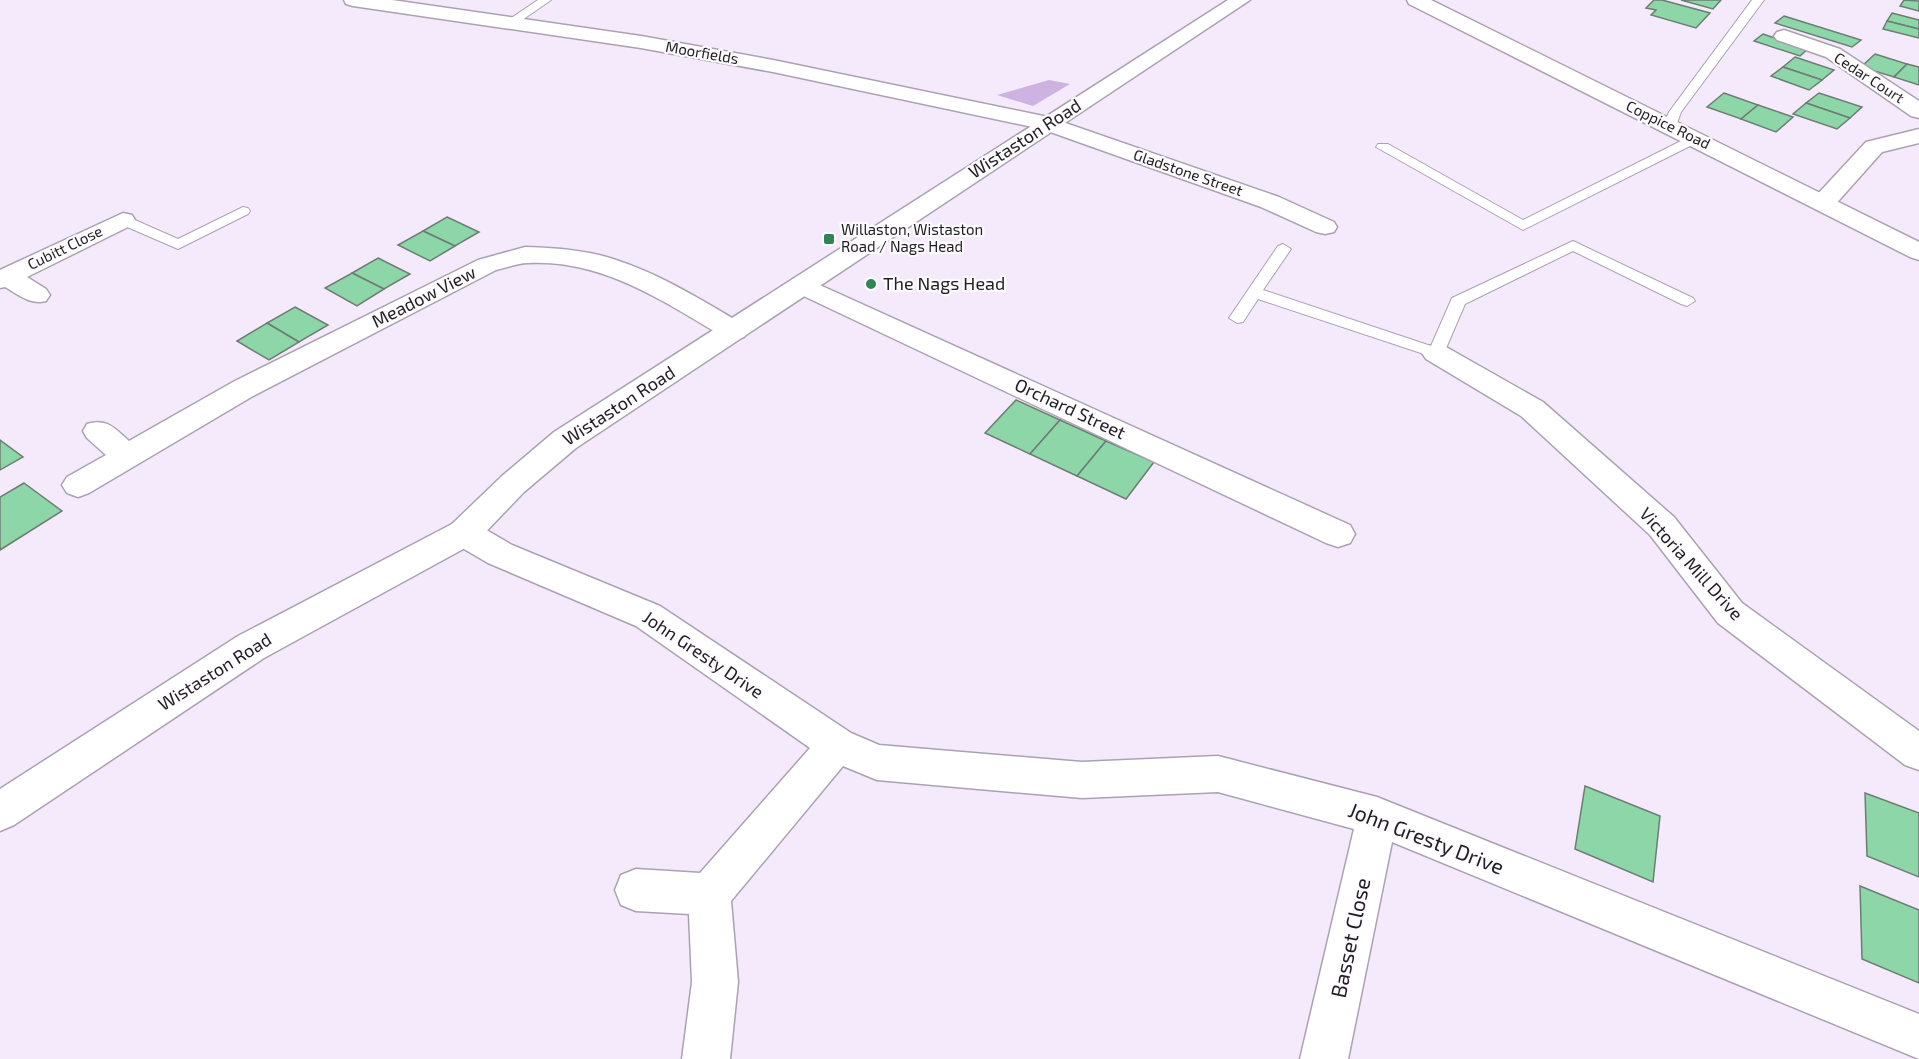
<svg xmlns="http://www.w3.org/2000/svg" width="1919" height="1059" viewBox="0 0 1919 1059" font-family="'Exo 2',sans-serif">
  <rect width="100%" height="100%" fill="#f4eafb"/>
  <!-- green -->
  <path fill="#ceb2e1" d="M1049 80 1070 84 1033 106 997 95Z"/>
  <!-- building -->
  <g fill="#8cd6a8" stroke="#6d7d73" stroke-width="1.5">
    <path d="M1654 0H1662L1710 13 1696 28 1651 15 1656 10 1646 8Z"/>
    <path d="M1681 0H1721L1713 9Z"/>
    <path d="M1904 0 1919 1V11L1900 6Z"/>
    <path d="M1892 13 1919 20V29L1887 21Z"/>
    <path d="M1784 16 1861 40 1852 47 1775 23Z"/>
    <path d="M1887 21 1919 29V38L1883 29Z"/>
    <path d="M1763 34 1808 49 1800 56 1754 41Z"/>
    <path d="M1875 54 1907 64 1894 77 1861 67Z"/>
    <path d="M1795 57 1834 70 1822 80 1783 67Z"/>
    <path d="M1907 64 1919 67V85L1894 77Z"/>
    <path d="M1783 67 1822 80 1809 90 1771 76Z"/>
    <path d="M1724 93 1758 105 1741 119 1707 107Z"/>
    <path d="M1819 93 1862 107 1850 118 1806 103Z"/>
    <path d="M1806 103 1850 118 1837 129 1793 114Z"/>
    <path d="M1758 105 1793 117 1776 132 1741 119Z"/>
    <path d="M447 217 479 232 455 246 423 231Z"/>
    <path d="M423 231 455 246 430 261 398 245Z"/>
    <path d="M378 258 410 274 384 289 352 273Z"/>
    <path d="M352 273 384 289 357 306 325 288Z"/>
    <path d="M295 307 328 325 299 342 267 323Z"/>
    <path d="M267 323 299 342 269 360 237 341Z"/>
    <path d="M1016 400 1060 420 1030 454 985 433Z"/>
    <path d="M1060 420 1106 441 1077 476 1030 454Z"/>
    <path d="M0 440 23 457 0 470Z"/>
    <path d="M1106 441 1154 462 1126 499 1077 476Z"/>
    <path d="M24 483 62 511 0 550V497Z"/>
    <path d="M1585 786 1660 816 1653 882 1575 849Z"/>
    <path d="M1865 793 1919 813V877L1867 856Z"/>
    <path d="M1860 886 1919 910V983L1862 959Z"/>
  </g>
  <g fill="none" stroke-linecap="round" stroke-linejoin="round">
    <!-- lane casing -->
    <g stroke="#aba2b1" stroke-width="2">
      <g id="lane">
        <path d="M538 0H551L515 25H507V21Z"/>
        <path d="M1752 0H1764L1681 112 1675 129H1665L1663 126 1669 112Z"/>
        <path d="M1695 134 1702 138 1700 141 1523 230 1376 147 1378 144H1388L1523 220Z"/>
        <path d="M243 207 248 208 250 211 248 214 178 249 118 223 116 220 118 217H128L178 239Z"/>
        <path d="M1573 241 1693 298 1695 301 1687 306 1681 304 1573 251 1465 304 1444 353 1442 357 1436 358 1258 299 1243 322 1237 323 1229 318 1278 246 1283 244 1291 249 1263 290 1431 346 1452 298Z"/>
      </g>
    </g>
    <!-- street casing -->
    <g stroke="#aba2b1" stroke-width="3">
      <g id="street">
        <path d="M344 0H392L641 36 773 60 1048 117 1279 197 1334 222 1337 227 1334 232 1325 234 1316 232 1261 207 1042 129 773 72 641 48 353 6 346 4Z"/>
        <path d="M1784 30 1840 49 1919 101V118L1911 116 1826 57 1777 40 1774 36 1777 32Z"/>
        <path d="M1919 129V143L1882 152 1833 207 1824 209 1815 207 1812 202 1815 197 1866 142Z"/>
        <path d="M123 213 132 215 135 220 132 225 27 277 46 289 50 295 46 301C30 305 19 295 5 287L0 288V270Z"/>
        <path d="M525 247C555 248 588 250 616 260 662 275 703 301 744 325L748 331 744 337 734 340 724 337C663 301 602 259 528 263 517 263 506 268 496 270L253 396 89 493 78 497 67 493 62 485 67 477 106 455 87 438 83 431 87 424C108 418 115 429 129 441L233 382 478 260Z"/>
        <path d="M802 277 1350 525 1355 534 1350 543 1338 547 1326 543 793 291 789 285 793 279Z"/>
        <path d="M1436 344 1446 347 1543 402 1674 517 1742 603 1919 731V770L1905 765 1718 623 1650 535 1521 416 1426 359 1422 353 1426 347Z"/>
        <path d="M464 520 476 524 512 545 660 606 851 733 879 745 1082 762 1218 756 1377 797 1919 1014V1059L1392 842 1348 1059H1300L1354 829 1218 792 1082 798 877 780 843 766 731 901 738 982 730 1059H682L692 982 689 914 636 911 621 905 615 890 621 875 636 869 700 873 810 748 636 626 488 563 452 542 447 533 452 524Z"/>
      </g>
    </g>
    <!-- secondary casing -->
    <g stroke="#aba2b1" stroke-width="3">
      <g id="secondary">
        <path d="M1228 0H1250L576 448 524 492 476 542 264 658 14 825 0 831V789L238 636 452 524 502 476 554 432Z"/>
        <path d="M1407 0H1431L1919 242V260L1910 257 1409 4Z"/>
      </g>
    </g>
    <!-- lane -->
    <use href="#lane" fill="#fff" fill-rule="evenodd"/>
    <!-- street -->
    <use href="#street" fill="#fff" fill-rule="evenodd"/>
    <!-- secondary -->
    <use href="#secondary" fill="#fff" fill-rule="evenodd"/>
  </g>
  <!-- markers -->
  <g fill="#308456" stroke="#fdfbfe" stroke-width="2">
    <rect x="823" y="233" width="12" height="12" rx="3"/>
    <circle cx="871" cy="284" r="6"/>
  </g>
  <g text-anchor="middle" stroke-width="4.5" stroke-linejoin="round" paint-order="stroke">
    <!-- far-street labels -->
    <g font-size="15" fill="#201d23" stroke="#fdfbfe">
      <text transform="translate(702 53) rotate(10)" y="5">Moorfields</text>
      <text transform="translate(1869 78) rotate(33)" y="5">Cedar Court</text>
      <text transform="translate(1668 125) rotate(26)" y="5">Coppice Road</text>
      <text transform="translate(1188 173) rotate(19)" y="5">Gladstone Street</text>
      <text transform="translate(65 248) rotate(-26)" y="5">Cubitt Close</text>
    </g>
    <!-- far-poi labels -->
    <g font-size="15" fill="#201d23" stroke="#fdfbfe" text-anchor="start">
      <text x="841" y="235">Willaston, Wistaston<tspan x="841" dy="17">Road / Nags Head</tspan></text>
    </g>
    <!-- street labels -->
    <g font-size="18" fill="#201d23" stroke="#fdfbfe">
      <text transform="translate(1025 139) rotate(-33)" y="6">Wistaston Road</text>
      <text transform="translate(424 297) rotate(-27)" y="6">Meadow View</text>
      <text transform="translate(619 406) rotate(-33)" y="6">Wistaston Road</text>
      <text transform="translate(1070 409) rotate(25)" y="6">Orchard Street</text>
      <text transform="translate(1691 564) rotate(48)" y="6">Victoria Mill Drive</text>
      <text transform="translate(703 655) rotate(34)" y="6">John Gresty Drive</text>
      <text transform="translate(215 672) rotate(-32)" y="6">Wistaston Road</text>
    </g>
    <!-- poi labels -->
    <g font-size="18" fill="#201d23" stroke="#fdfbfe" text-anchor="start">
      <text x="883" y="290">The Nags Head</text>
    </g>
    <!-- near-street labels -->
    <g font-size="21" fill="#201d23" stroke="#fdfbfe">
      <text transform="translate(1426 839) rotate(21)" y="7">John Gresty Drive</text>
      <text transform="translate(1351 938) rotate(-78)" y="7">Basset Close</text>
    </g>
  </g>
</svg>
